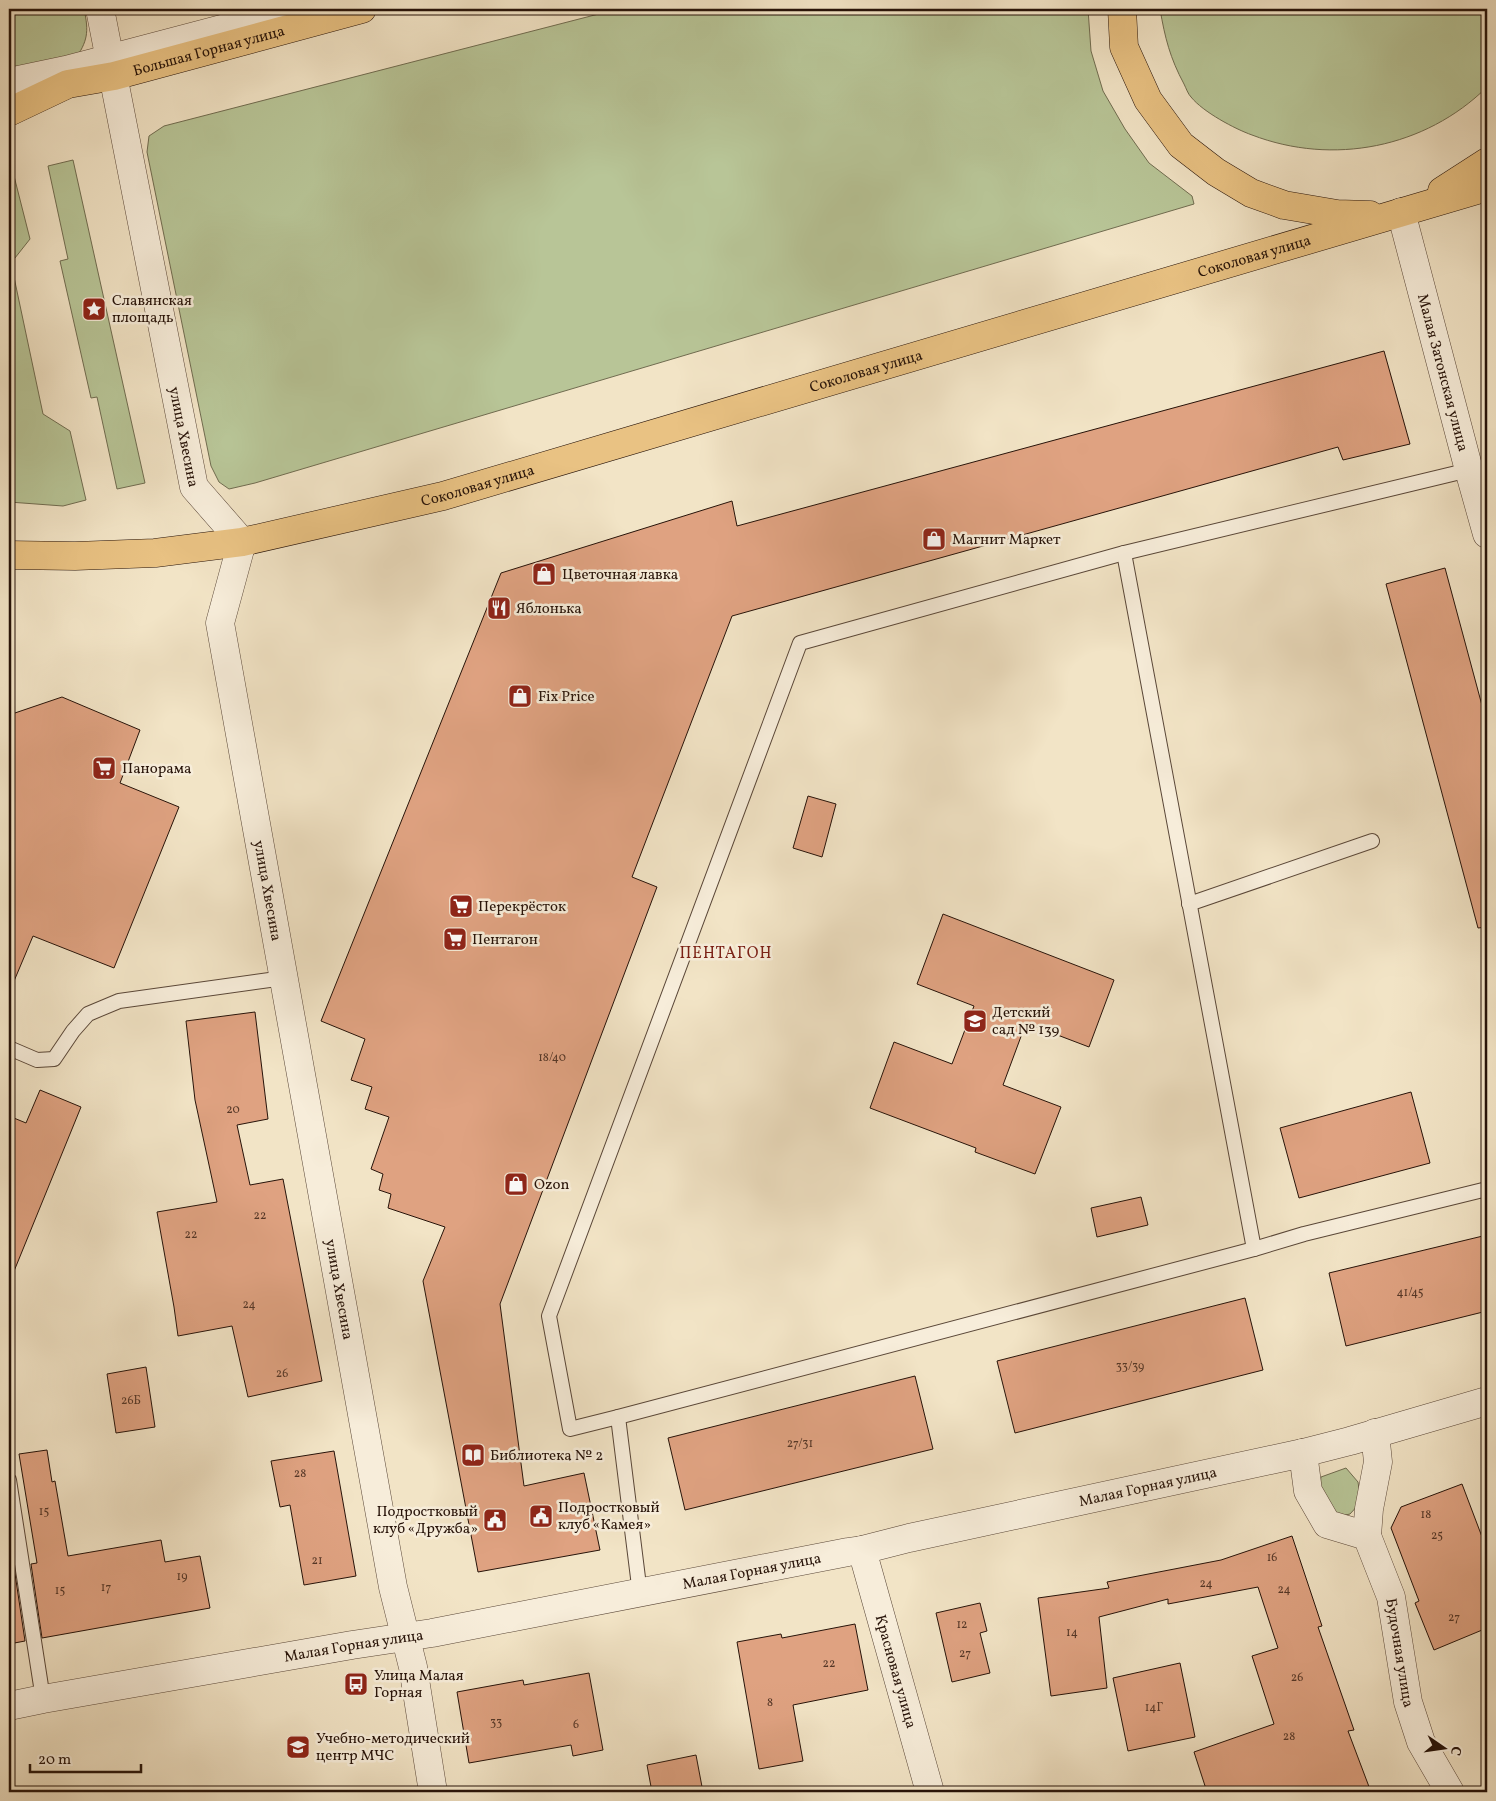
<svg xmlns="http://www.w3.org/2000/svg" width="1496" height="1801" viewBox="0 0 1496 1801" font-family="Vollkorn,serif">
  <rect width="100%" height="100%" fill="#f2e4c6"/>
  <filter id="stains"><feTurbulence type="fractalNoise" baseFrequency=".004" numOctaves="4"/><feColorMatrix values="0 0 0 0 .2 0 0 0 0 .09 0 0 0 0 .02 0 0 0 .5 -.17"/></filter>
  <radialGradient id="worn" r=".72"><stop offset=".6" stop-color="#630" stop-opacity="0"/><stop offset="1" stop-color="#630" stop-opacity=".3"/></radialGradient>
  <!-- green -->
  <g fill="#b8c597" stroke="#706c50">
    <path d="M9 9H84C89 32 88 41 74 61L9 75Z"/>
    <path d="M618 9H1088L1091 51 1103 91 1125 129 1149 163 1192 196 1194 204 255 483 229 489 219 482 211 466 147 152 149 136 164 126Z"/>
    <path d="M1160 9H1487V87C1425 148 1333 166 1252 135 1235 129 1203 112 1191 97 1188 94 1186 88 1184 84 1170 58 1165 38 1160 9Z"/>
    <path d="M73 160 145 483 117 489 97 397 91 398 60 261 68 259 48 166Z"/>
    <path d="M13 172 30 239 11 263 43 414 70 431 86 500 63 506 9 502V173Z"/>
    <path d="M1346 1468 1358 1482 1361 1502 1350 1514 1337 1517 1319 1493 1321 1477Z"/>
  </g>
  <!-- building -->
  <g fill="#dfa281" stroke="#271309">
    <path d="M1384 351 1410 444 1343 460 1338 447 732 616 632 877 657 887 500 1304 524 1486 584 1473 600 1550 478 1572 423 1281 445 1227 388 1208 391 1194 379 1190 383 1174 371 1169 389 1117 365 1109 372 1087 351 1080 365 1039 321 1021 501 573 732 501 737 526Z"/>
    <path d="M1445 568 1487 724V927L1478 928 1386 584Z"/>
    <path d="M62 697 140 730 120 783 179 807 114 968 33 936 9 993V715Z"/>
    <path d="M808 796 836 804 822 857 793 848Z"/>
    <path d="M943 914 1114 980 1089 1047 1026 1023 1003 1085 1061 1107 1035 1174 975 1152 976 1148 870 1108 894 1042 952 1064 974 1006 917 984Z"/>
    <path d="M255 1012 268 1119 237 1125 250 1185 283 1179 322 1381 248 1397 232 1326 178 1336 174 1307 157 1212 217 1202 195 1100 186 1021Z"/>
    <path d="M40 1090 81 1107 10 1281 9 1116 26 1123Z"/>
    <path d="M1411 1092 1430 1163 1299 1198 1280 1128Z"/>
    <path d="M1141 1197 1148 1225 1097 1237 1091 1208Z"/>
    <path d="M1487 1235V1311L1346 1346 1329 1273Z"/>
    <path d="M1245 1298 1263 1370 1015 1433 997 1361Z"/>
    <path d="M146 1367 155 1427 116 1433 107 1374Z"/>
    <path d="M915 1376 933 1449 685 1510 668 1438Z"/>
    <path d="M47 1450 52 1482 55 1481 68 1556 161 1540 165 1562 200 1556 210 1608 42 1638 31 1564 37 1563 19 1454Z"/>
    <path d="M334 1451 356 1576 304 1585 290 1505 280 1507 271 1461Z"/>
    <path d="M1462 1484 1487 1550V1628L1434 1650 1415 1603 1419 1601 1391 1528 1401 1507Z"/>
    <path d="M1292 1536 1322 1626 1318 1627 1354 1730 1348 1731 1371 1792H1207L1194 1752 1274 1724 1252 1656 1278 1648 1258 1587 1168 1604V1599L1099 1617 1107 1688 1051 1696 1038 1598 1109 1588 1107 1582 1221 1560Z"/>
    <path d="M9 1567H14L25 1641 9 1644Z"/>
    <path d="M980 1603 987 1631 980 1633 990 1673 952 1682 936 1613Z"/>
    <path d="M855 1624 868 1690 793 1705 803 1761 759 1769 737 1642 781 1634 782 1638Z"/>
    <path d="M1180 1663 1195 1737 1128 1751 1113 1678Z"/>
    <path d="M589 1673 603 1750 573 1756 571 1745 469 1763 457 1692 523 1680 524 1685Z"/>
    <path d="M696 1755 703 1792H652L647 1765Z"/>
  </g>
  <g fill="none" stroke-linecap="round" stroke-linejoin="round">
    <!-- service casing -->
    <g stroke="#5a4738" stroke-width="16">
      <g id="service">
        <path d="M1124 553 1254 1249"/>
        <path d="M1189 904 1372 841"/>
        <path d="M9 1048 37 1060 54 1059 73 1031 88 1014 119 1001 284 978"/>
        <path d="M618 1417 1254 1249 1304 1234 1487 1189"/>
        <path d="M9 1480 43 1699"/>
        <path d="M640 1594 618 1417 570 1429 549 1316 800 643 1124 553 1469 470"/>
      </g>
    </g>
    <!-- minor casing -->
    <g stroke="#5a4738" stroke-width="29">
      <g id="minor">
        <path id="s1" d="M100 9 194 487 242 542 220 623 393 1587 413 1667 433 1792"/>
        <path id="s2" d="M1401 212 1469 470 1487 534"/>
        <path id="s3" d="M1303 1453 1308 1491 1327 1524 1367 1536 1391 1597 1408 1702 1421 1742 1450 1792"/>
        <path d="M1367 1536 1369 1509 1378 1462 1375 1433"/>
        <path id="s4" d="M862 1550 930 1792"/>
        <path id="s5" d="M9 1706 43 1699 352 1645 432 1633 848 1552 862 1550 909 1538 1303 1453 1350 1441 1487 1401"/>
      </g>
    </g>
    <!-- tertiary casing -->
    <g stroke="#5a4738" stroke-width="29">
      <path id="tertiary" d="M9 82 66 70 298 9"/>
    </g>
    <!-- primary casing -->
    <g stroke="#271309" stroke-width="29">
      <g id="primary">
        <path d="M1122 9 1124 47 1148 100 1181 145 1216 172 1251 193 1284 205 1337 214 1370 215"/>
        <path id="s6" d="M9 112 68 84 114 76 362 9"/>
        <path d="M1442 191 1487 162"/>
        <path id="s7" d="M9 555 75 556 155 553 242 542 443 496 1487 187"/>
      </g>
    </g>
    <!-- service -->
    <use href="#service" stroke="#f7edda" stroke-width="14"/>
    <!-- minor -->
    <use href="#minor" stroke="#f7edda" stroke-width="28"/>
    <!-- tertiary -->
    <use href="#tertiary" stroke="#f7edda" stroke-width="28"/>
    <!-- primary -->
    <use href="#primary" stroke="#e9c283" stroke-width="28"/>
  </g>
  <!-- icons -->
  <defs>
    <g id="sight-square" transform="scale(1.25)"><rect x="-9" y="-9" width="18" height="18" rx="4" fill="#8f2418" stroke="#f7edda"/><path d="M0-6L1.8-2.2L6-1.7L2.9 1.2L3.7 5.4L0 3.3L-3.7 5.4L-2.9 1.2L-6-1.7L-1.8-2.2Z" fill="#fff"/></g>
    <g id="shop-square" transform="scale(1.25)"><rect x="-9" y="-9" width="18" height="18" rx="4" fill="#8f2418" stroke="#f7edda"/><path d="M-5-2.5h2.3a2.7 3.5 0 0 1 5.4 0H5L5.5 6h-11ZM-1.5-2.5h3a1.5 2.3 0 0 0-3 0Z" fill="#fff"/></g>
    <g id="restaurant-square" transform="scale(1.25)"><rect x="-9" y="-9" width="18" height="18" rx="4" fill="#8f2418" stroke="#f7edda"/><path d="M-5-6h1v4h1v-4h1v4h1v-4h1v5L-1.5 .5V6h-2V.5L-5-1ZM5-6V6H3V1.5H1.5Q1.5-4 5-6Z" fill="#fff"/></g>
    <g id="supermarket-square" transform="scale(1.25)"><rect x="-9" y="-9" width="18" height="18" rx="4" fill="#8f2418" stroke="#f7edda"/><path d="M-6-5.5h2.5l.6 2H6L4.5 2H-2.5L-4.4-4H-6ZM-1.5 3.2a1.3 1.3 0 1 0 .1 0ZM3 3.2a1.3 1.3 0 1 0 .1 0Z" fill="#fff"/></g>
    <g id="school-square" transform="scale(1.25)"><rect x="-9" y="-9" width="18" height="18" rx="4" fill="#8f2418" stroke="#f7edda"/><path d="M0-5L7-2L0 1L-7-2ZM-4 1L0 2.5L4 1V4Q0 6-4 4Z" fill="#fff"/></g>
    <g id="library-square" transform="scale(1.25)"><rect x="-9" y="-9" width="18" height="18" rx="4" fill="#8f2418" stroke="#f7edda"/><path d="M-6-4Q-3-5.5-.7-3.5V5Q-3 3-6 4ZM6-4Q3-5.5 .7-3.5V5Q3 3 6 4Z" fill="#fff"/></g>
    <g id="civic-square" transform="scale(1.25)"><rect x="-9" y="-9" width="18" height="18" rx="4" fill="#8f2418" stroke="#f7edda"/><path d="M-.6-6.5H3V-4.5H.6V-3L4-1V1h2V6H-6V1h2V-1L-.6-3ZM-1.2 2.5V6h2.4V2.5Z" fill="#fff"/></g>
    <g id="bus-square" transform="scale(1.25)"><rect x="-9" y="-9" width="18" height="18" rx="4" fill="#8f2418" stroke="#f7edda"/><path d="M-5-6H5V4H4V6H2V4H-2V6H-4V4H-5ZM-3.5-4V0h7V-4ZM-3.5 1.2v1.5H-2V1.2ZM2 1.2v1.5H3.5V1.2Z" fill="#fff"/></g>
    <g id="university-square" transform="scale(1.25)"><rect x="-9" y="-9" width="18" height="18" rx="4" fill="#8f2418" stroke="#f7edda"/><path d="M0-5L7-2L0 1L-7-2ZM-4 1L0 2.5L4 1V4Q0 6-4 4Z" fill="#fff"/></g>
  </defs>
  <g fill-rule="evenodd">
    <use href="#sight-square" x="94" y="309"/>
    <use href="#shop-square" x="934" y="539"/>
    <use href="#shop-square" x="544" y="574"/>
    <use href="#restaurant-square" x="499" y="608"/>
    <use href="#shop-square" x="520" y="696"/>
    <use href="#supermarket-square" x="104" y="768"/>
    <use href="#supermarket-square" x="461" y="906"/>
    <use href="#supermarket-square" x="455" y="939"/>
    <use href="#school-square" x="975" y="1021"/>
    <use href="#shop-square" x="516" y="1184"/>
    <use href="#library-square" x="473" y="1455"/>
    <use href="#civic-square" x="541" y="1516"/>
    <use href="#civic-square" x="495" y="1520"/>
    <use href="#bus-square" x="356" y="1684"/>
    <use href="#university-square" x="298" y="1747"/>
  </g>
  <g text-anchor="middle" stroke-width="5" stroke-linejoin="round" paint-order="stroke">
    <!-- number labels -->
    <g font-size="12" fill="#553727">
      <text x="552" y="1061">18/40</text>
      <text x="233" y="1113">20</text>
      <text x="260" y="1219">22</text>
      <text x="191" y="1238">22</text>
      <text x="1410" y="1296">41/45</text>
      <text x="249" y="1308">24</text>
      <text x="1130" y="1370">33/39</text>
      <text x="282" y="1377">26</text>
      <text x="131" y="1404">26Б</text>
      <text x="800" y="1447">27/31</text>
      <text x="300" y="1477">28</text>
      <text x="44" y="1515">15</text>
      <text x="1426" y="1518">18</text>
      <text x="1437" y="1539">25</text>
      <text x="1272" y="1561">16</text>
      <text x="317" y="1564">21</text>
      <text x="182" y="1580">19</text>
      <text x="1206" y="1587">24</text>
      <text x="106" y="1591">17</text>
      <text x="1284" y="1593">24</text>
      <text x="60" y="1594">15</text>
      <text x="1454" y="1621">27</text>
      <text x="962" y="1628">12</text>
      <text x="1072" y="1636">14</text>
      <text x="965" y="1657">27</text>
      <text x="829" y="1667">22</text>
      <text x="1297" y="1681">26</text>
      <text x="770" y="1706">8</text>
      <text x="1154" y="1711">14Г</text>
      <text x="496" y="1726">33</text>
      <text x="576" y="1728">6</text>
      <text x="1289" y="1740">28</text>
    </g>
    <!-- street labels -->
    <g font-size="15" fill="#271309" stroke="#f7edda">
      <text dy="5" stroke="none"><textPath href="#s6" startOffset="210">Большая Горная улица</textPath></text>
      <text dy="5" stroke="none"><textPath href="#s7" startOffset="1286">Соколовая улица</textPath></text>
      <text dy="5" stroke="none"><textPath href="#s7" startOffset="881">Соколовая улица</textPath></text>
      <text dy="5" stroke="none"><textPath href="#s2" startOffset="166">Малая Затонская улица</textPath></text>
      <text dy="5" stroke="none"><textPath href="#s1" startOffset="436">улица Хвесина</textPath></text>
      <text dy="5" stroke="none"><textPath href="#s7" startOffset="476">Соколовая улица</textPath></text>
      <text dy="5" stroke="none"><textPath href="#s1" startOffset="916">улица Хвесина</textPath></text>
      <text dy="5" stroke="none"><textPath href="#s1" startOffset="1321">улица Хвесина</textPath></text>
      <text dy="5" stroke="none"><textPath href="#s5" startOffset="1160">Малая Горная улица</textPath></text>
      <text dy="5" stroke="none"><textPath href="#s5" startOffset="755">Малая Горная улица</textPath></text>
      <text dy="5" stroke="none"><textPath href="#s5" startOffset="350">Малая Горная улица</textPath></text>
      <text dy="5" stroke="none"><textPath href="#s3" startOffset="240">Будочная улица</textPath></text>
      <text dy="5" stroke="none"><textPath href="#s4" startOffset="126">Красновая улица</textPath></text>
    </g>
    <!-- poi labels -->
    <g font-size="15" fill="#271309" stroke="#f7edda" text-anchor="start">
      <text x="112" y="305">Славянская<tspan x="112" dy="17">площадь</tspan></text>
      <text x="952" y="544">Магнит Маркет</text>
      <text x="562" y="579">Цветочная лавка</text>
      <text x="516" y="613">Яблонька</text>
      <text x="538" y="701">Fix Price</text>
      <text x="122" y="773">Панорама</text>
      <text x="478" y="911">Перекрёсток</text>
      <text x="472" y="944">Пентагон</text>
      <text x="992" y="1017">Детский<tspan x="992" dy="17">сад № 139</tspan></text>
      <text x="534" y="1189">Ozon</text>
      <text x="490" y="1460">Библиотека № 2</text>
      <text x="558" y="1512">Подростковый<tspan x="558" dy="17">клуб «Камея»</tspan></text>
      <text x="478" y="1516" text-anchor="end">Подростковый<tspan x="478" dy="17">клуб «Дружба»</tspan></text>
      <text x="374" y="1680">Улица Малая<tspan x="374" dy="17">Горная</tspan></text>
      <text x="316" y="1743">Учебно-методический<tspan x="316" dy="17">центр МЧС</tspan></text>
    </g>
    <!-- neighbourhood labels -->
    <g font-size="16" letter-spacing="1" fill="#7a1f14" stroke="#f7edda">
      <text x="726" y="958">ПЕНТАГОН</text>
    </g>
  </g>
  <!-- margin -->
  <rect width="1496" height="1801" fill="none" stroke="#f2e4c6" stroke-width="30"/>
  <rect x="10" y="10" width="1476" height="1781" fill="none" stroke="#271309" stroke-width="2.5"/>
  <rect x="15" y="15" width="1466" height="1771" fill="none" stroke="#271309"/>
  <!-- north arrow -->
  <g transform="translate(1444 1748) rotate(103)" stroke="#f7edda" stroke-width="4" paint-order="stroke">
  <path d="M0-4L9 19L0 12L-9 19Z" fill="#271309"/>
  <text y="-8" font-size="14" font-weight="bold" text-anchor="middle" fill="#271309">С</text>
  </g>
  <!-- scale -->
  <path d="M30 1764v8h111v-8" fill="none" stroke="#271309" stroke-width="2.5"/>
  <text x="38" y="1764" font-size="15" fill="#271309" stroke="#f7edda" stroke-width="4" paint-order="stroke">20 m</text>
  <rect width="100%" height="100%" filter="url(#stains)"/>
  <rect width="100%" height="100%" fill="url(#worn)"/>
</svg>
